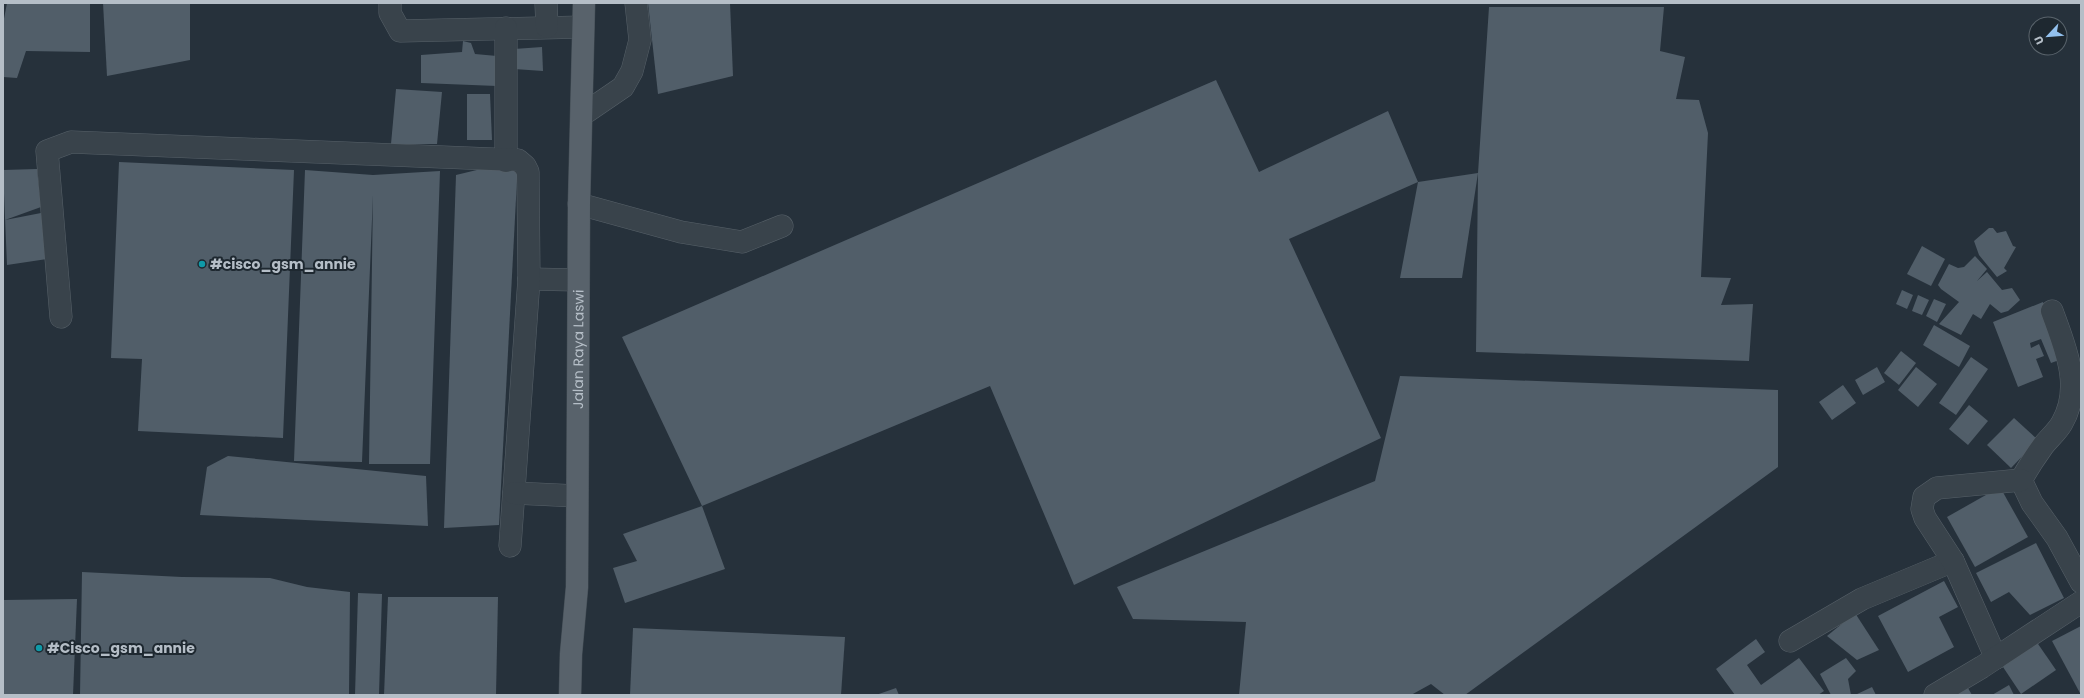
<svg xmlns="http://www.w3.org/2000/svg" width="2084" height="698" viewBox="0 0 2084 698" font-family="Poppins,sans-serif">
  <rect width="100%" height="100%" fill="#26313b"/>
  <!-- building -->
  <g fill="#515e69">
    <path d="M7 3H90V52L26 51 17 78 3 77V24Z"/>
    <path d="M103 3H190V60L107 76Z"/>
    <path d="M648 3H730L733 76 658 94Z"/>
    <path d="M1489 7H1664L1660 51 1685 57 1676 99 1699 100 1708 133 1701 277 1731 278 1721 305 1753 304 1749 361 1476 352 1478 173Z"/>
    <path d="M463 41 471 43 475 54 497 56V86L421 83V55L462 52Z"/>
    <path d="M542 47 543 71 514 69V49Z"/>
    <path d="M1216 80 1259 172 1388 111 1418 182 1289 239 1381 438 1074 585 990 386 702 506 622 337Z"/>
    <path d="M396 89 442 92 437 144H391Z"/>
    <path d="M467 94H490L492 140H467Z"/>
    <path d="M518 160 499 525 444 528 456 175Z"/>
    <path d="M119 162 294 170 283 438 138 431 142 359 111 358Z"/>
    <path d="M37 169 41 207 5 220 41 213 47 259 7 265 3 170Z"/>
    <path d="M305 170 373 175 440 171 430 464H369L373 195 362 462 294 461Z"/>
    <path d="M1478 173 1462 278H1400L1418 182Z"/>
    <path d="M1989 228H1993L1997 233 2006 231 2013 246 2016 247 2004 268 2007 271 1997 277 1979 255 1974 241Z"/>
    <path d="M1922 246 1945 259 1931 286 1907 274Z"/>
    <path d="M1975 256 1987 269 1977 281 1987 272 2002 290 2012 288 2020 300 2008 311 2001 313 1990 304 1981 319 1973 314 1961 335 1939 324 1959 302 1941 289 1938 285 1949 264 1958 268 1964 267Z"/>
    <path d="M1902 290 1913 295 1907 309 1896 304Z"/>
    <path d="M1918 295 1929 300 1922 315 1912 311Z"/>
    <path d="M1934 299 1946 304 1937 322 1926 316Z"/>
    <path d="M2043 302 2056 333 2062 359 2051 363 2041 339 2030 343 2031 348 2039 344 2044 356 2036 359 2043 377 2018 387 1993 322Z"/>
    <path d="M1934 325 1970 346 1959 367 1923 345Z"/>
    <path d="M1901 351 1916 363 1899 385 1884 373Z"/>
    <path d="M1971 357 1988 369 1956 415 1939 403Z"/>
    <path d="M1877 367 1885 382 1863 395 1855 380Z"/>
    <path d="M1916 367 1937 384 1918 407 1898 390Z"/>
    <path d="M1400 376 1778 390V467L1465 695H1445L1431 684 1411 695H1239L1246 622 1133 619 1117 587 1375 481Z"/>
    <path d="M1843 385 1856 403 1832 420 1819 402Z"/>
    <path d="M1969 405 1988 421 1968 445 1949 429Z"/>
    <path d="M2014 418 2038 440 2011 468 1987 445Z"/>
    <path d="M228 456 426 476 428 526 200 515 207 467Z"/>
    <path d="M2000 487 2028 537 1975 567 1947 517Z"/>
    <path d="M702 506 725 569 625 603 613 568 637 561 623 534Z"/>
    <path d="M2036 543 2064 598 2030 615 2009 592 1991 602 1976 573Z"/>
    <path d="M82 572 182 577 270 578 307 587 350 592 349 695H80Z"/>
    <path d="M1944 581 1958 607 1939 617 1954 647 1908 672 1878 616Z"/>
    <path d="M358 593 382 594 379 695H355Z"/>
    <path d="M388 597H498L496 695H384Z"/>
    <path d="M77 599 73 695H3V600Z"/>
    <path d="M1855 613 1879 650 1857 660 1827 636Z"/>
    <path d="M2081 626V695L2052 641Z"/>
    <path d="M633 628 845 637 841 695H630Z"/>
    <path d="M1756 639 1765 652 1747 665 1761 685 1799 658 1824 691 1818 695H1735L1716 669Z"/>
    <path d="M2036 641 2056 670 2021 694 2001 664Z"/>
    <path d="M1846 658 1856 671 1848 679 1851 695H1831L1820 674Z"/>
    <path d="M2009 685 2014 695H1992Z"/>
    <path d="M1872 687 1876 695H1855Z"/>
    <path d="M896 688 899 695H876Z"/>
    <path d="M1968 688 1972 695H1955Z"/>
  </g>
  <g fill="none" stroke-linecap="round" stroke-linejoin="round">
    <!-- minor casing -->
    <g stroke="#576169" stroke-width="23">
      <g id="minor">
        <path d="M390 3V13L400 31 583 27"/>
        <path d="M546 3 547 27"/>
        <path d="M506 28V161"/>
        <path d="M582 115 623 87 632 71 640 40 636 3"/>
        <path d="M579 204 681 232 742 242 782 226"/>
        <path d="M529 279 578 280"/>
        <path d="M2052 311C2065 347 2083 387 2062 423 2057 432 2049 438 2043 446 2035 457 2028 468 2021 480L2032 503 2057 538 2081 582"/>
        <path d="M61 317 47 151 71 142 518 160 525 166 528 172 529 279 510 546"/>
        <path d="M514 493 577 496"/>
        <path d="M1790 641 1862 599 1953 561"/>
        <path d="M1996 658 1953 561 1925 518 1922 509 1924 497 1937 488 2021 480"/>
        <path d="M1935 695 1982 667 2081 602"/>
      </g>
    </g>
    <!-- major casing -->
    <g stroke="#424c54" stroke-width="23">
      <g id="major">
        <path id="s1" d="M570 695 571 654 577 587 579 204 584 3"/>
      </g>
    </g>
    <!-- minor -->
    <use href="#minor" stroke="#39434b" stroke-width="22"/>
    <!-- major -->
    <use href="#major" stroke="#58626b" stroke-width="22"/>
  </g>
  <!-- markers -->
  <g fill="#0f9aa8" stroke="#1e2830" stroke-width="1.5">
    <circle cx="202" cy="264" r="4"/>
    <circle cx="39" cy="648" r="4"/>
  </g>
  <g text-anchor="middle" stroke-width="4" stroke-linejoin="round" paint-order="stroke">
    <!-- poi labels -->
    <g font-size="14" font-weight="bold" fill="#b5bec7" stroke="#1e2830" text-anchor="start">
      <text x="210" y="269">#cisco_gsm_annie</text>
      <text x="47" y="653">#Cisco_gsm_annie</text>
    </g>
    <!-- street labels -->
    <g font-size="14" fill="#b5bec7" stroke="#1e2830">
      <text dy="5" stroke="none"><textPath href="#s1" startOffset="346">Jalan Raya Laswi</textPath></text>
    </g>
  </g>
  <!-- border -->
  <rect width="2084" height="698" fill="none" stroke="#b5bec7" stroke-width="8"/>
  <!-- north arrow -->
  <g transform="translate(2048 36) rotate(244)"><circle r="19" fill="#1e2830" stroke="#5a646c"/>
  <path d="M0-3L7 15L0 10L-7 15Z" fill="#93c1ee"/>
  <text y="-6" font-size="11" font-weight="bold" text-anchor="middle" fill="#b5bec7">U</text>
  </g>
</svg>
